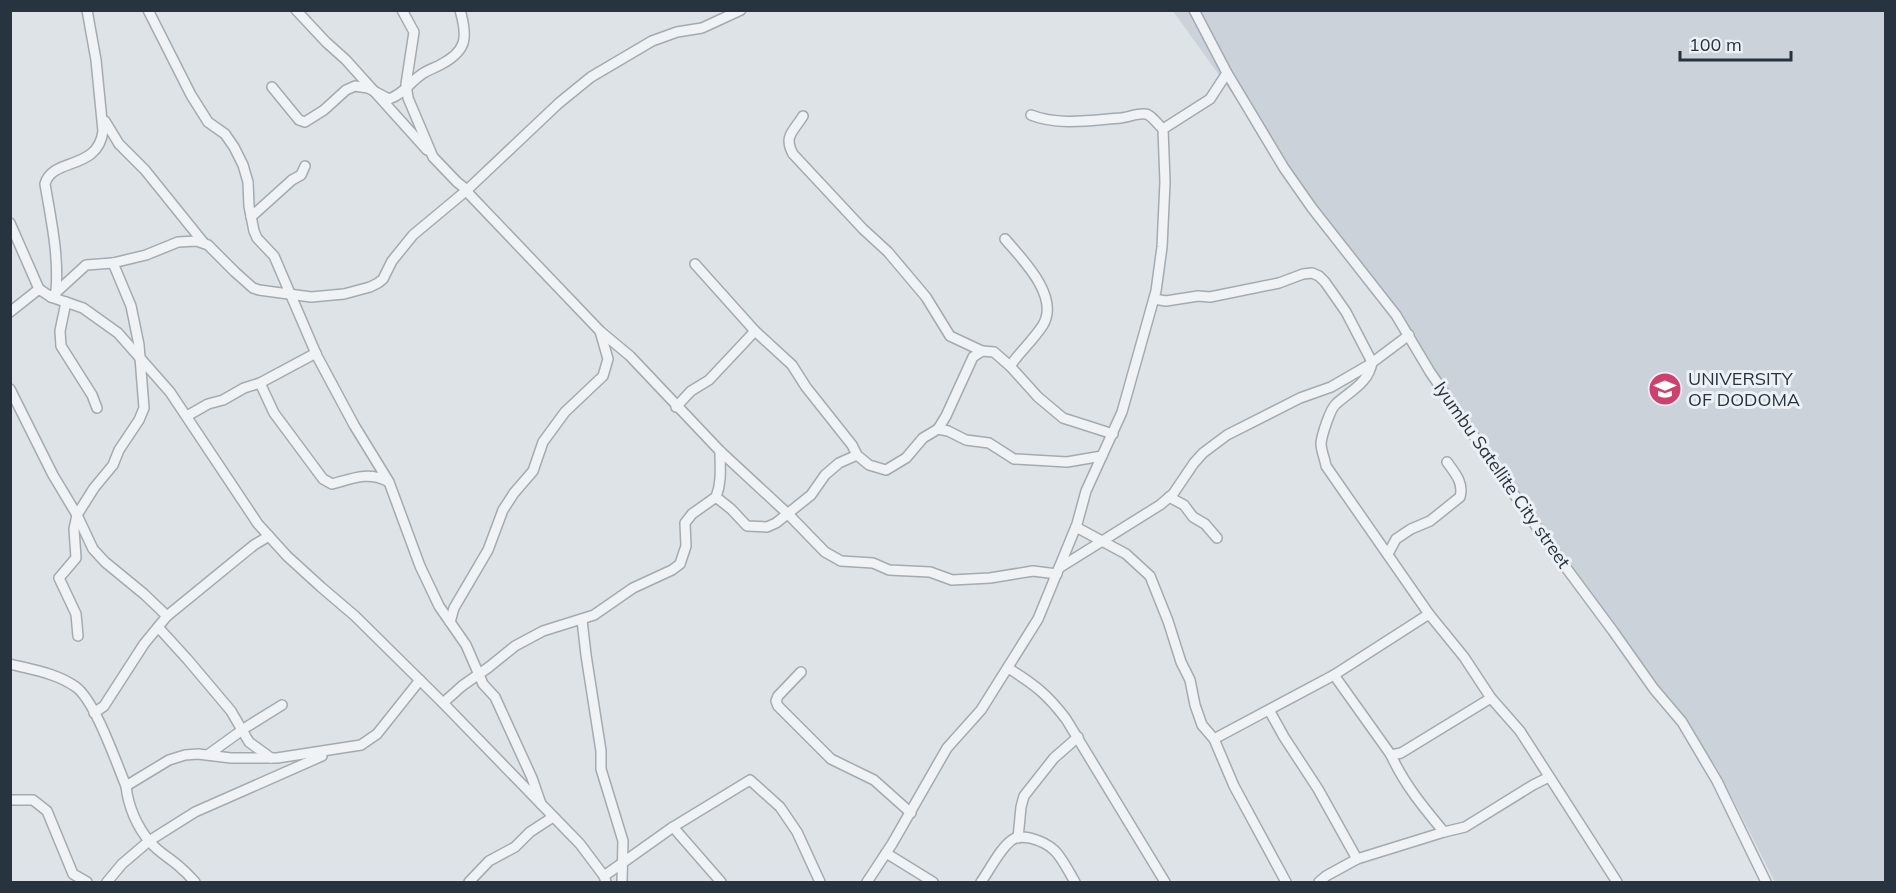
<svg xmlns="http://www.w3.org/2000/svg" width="1896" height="893" viewBox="0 0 1896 893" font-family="Mulish,sans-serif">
  <rect width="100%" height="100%" fill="#dde3e7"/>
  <!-- built -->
  <path fill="#cbd2d9" d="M1173 11H1885V882H1775L1717 768Z"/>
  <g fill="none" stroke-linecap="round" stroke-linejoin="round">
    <!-- minor casing -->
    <g stroke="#a3abb1" stroke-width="12">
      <g id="minor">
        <path d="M148 10 191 95 208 122 225 134 234 147 243 165 248 182 249 206 254 231 257 238 274 256 317 356 354 425 389 482 420 566 439 606 466 645 483 684 495 697 532 778 541 804"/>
        <path d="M296 10 326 42 346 60 427 150"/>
        <path d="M402 10 414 32 406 84 408 98 433 157 457 182 467 190 470 195 600 331 630 356 720 451 788 514 825 552 841 561 873 563 889 570 930 572 952 580 990 578 1033 571 1057 574"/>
        <path d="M1227 73 1284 168 1312 208 1396 315 1430 372 1547 542 1613 631 1654 689 1682 722 1717 781 1766 882"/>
        <path d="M272 87 299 120 305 122 324 110 346 90 355 86 368 88 389 99C404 94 410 82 422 74 428 70 434 68 440 65 467 51 468 38 460 10"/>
        <path d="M1031 115C1058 126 1093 120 1121 118 1129 117 1138 113 1145 114 1151 114 1158 125 1163 129"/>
        <path d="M803 116C794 131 783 136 793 154L863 229 888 252 926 297 950 336 982 351"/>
        <path d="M105 121 119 144 145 170 203 242"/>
        <path d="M251 217 292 180 301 175 305 166"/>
        <path d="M10 223 39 289"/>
        <path d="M1005 239C1022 259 1060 296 1043 325 1034 339 1020 352 1010 366"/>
        <path d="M695 264 755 331 792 365 806 387 852 445 857 455"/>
        <path d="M56 291C59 255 51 220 45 184 52 157 98 171 103 131L96 60 87 10"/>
        <path d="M51 297 83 308 118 333 170 392 258 524 287 556 321 587 355 616 443 703 580 844 604 876 606 882"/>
        <path d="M1154 299 1166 301 1198 296 1210 297 1279 283 1303 274 1312 273 1319 276 1325 282 1346 312 1372 362C1369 383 1350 391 1336 404 1330 409 1322 435 1321 443 1321 451 1325 459 1326 466L1429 614 1464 657 1491 698 1520 731 1617 882"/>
        <path d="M66 302 60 331 61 346 92 395 97 408"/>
        <path d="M10 312 39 289 51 297 86 265 113 263 146 255 178 242 197 241 208 245 235 272 253 288 259 290 311 297 344 294 370 287 378 283 383 279 392 261 413 235 467 190 559 103 591 77 652 41 677 32 702 28 741 10"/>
        <path d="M260 383 274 413 323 479 332 484C351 479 368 471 387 481"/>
        <path d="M10 389 53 475 77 515 93 549 105 562 144 594 167 616"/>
        <path d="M676 407 691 391 709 380 755 331"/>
        <path d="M187 416 208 404 223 400 244 388 260 383 316 353"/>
        <path d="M938 429 946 416 973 357 982 351 994 352 1010 366 1038 397 1063 418 1113 434"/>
        <path d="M716 497C722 482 720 467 720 451"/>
        <path d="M1169 497 1184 505 1193 517 1205 524 1217 538"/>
        <path d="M1076 527 1126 554 1150 576 1168 621 1181 662 1190 680 1195 705 1202 725 1214 739 1234 786 1286 882"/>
        <path d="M1388 554 1396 539 1411 529 1430 521 1460 497C1464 483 1455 473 1447 462"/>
        <path d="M1059 568 1160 505 1173 494 1194 463 1203 453 1227 435 1300 398 1331 387 1369 365 1409 335"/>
        <path d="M582 620 586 655 601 751V769L623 841 622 882"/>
        <path d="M450 622 454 608 488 550 503 510 514 493 533 471 543 442 565 412 603 376 608 359 600 331"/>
        <path d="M158 627 188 660 231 711 249 742 271 758"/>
        <path d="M78 636 76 614 59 578 76 558 74 529 77 515 94 488 113 465 119 450 139 420 144 408 139 345 131 306 113 263"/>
        <path d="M10 664C33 670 56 673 76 687 95 701 116 762 126 786 128 806 137 827 150 842 159 853 172 859 182 869 187 873 191 878 195 882"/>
        <path d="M1008 668C1034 684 1047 694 1066 719L1165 882"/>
        <path d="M801 672 778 696 776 701 778 706 831 759 874 780 911 813"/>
        <path d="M1334 675 1391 755C1404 784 1424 808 1444 832"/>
        <path d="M443 703 462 686 489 667 515 646 543 631 594 615 633 588 672 570 680 564 686 546 685 523 692 514 716 497 731 509 747 526 767 527 776 523 811 495 825 475 839 463 857 455 869 465 886 470 906 458 923 438 938 429 948 431 966 440 989 443 1014 459 1067 462 1102 456"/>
        <path d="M1269 710 1284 737 1318 789 1357 859"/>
        <path d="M94 713 104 706 144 644 167 616 254 545 269 536"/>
        <path d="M1214 739 1334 675 1429 614"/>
        <path d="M209 754 245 728 282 705"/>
        <path d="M1391 755 1401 753 1491 698"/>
        <path d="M126 786 169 760 185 755 198 754 231 758H277L361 745 377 734 420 680"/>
        <path d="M10 800H33L47 811 73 874 87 882"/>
        <path d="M673 827 721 882"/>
        <path d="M1018 838 1021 807 1024 796 1054 758 1078 737"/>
        <path d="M886 853 933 882"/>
        <path d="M604 876 673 827 750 780 780 807 797 832 820 882"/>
        <path d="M107 882 122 864 149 841 195 812 322 756"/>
        <path d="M469 882 489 861 515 847 530 832 553 817"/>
        <path d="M867 882 892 844 947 748 981 710 1038 619 1077 524 1086 491 1122 412 1156 291 1162 247 1165 182 1163 129 1210 99 1227 73 1194 10"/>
        <path d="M981 882C989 871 1001 847 1012 840 1017 836 1024 837 1030 838 1058 845 1061 859 1075 882"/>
        <path d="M1319 882 1326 876 1357 859 1444 832 1465 827 1533 785 1549 777"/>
      </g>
    </g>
    <!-- minor -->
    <use href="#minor" stroke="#f0f3f5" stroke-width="9"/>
  </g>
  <!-- icons -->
  <defs>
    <g id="university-disc" transform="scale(1.725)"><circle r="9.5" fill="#ce416f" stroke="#edf1f5"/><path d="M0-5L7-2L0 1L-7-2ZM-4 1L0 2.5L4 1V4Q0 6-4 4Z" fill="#fff"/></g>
  </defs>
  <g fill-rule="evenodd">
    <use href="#university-disc" x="1665" y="389"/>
  </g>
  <g text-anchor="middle" stroke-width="6" stroke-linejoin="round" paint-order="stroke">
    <!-- poi labels -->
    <g font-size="18" fill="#27333e" stroke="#edf1f5" text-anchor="start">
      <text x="1688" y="385">UNIVERSITY<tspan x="1688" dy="21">OF DODOMA</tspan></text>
    </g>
    <!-- street labels -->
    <g font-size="18" fill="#27333e" stroke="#edf1f5">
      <text transform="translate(1502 475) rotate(55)" y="6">Iyumbu Satellite City street</text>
    </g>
  </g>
  <!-- border -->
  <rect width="1896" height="893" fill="none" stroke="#27333e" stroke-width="24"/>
  <!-- scale -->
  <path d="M1680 51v9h111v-9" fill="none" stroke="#27333e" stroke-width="3"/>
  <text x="1689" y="51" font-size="18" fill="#27333e" stroke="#edf1f5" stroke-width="4.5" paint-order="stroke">100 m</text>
</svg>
